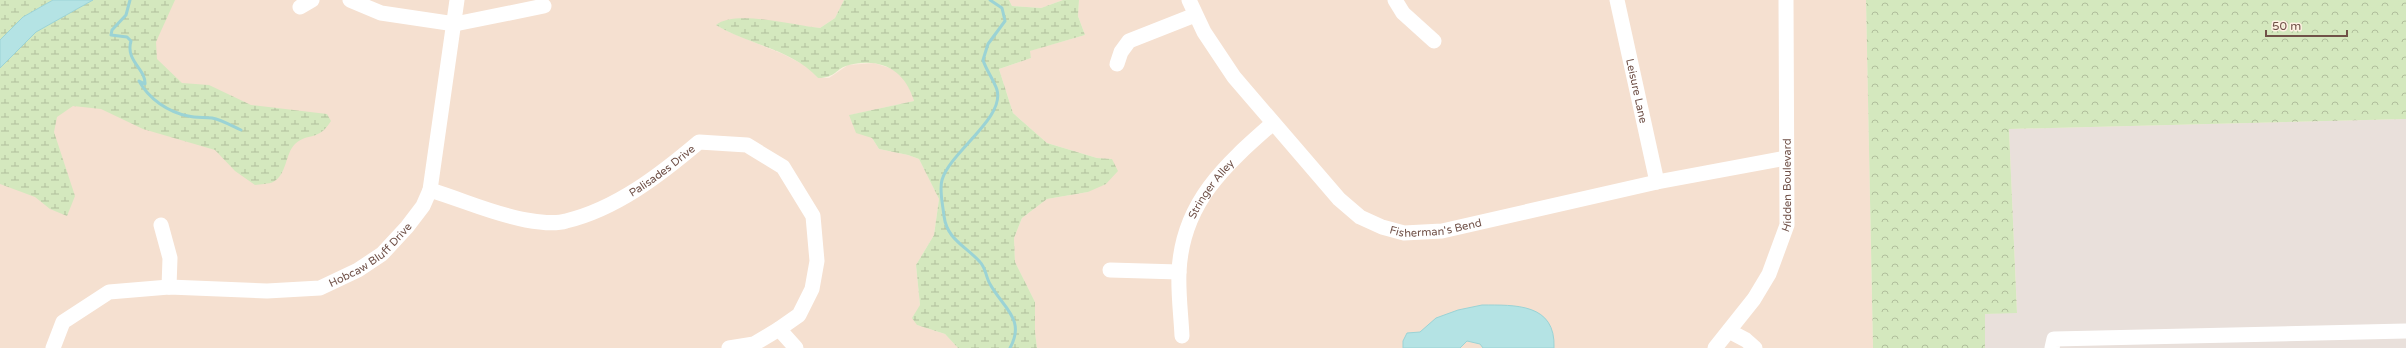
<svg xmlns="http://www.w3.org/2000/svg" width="2406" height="348" viewBox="0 0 2406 348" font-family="'Varela Round',sans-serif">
  <defs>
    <pattern id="forest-crowns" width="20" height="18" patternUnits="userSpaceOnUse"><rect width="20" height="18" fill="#d4e8be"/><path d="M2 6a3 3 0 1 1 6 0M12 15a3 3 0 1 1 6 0" fill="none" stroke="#b0be9c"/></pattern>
    <pattern id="wetland-marsh" width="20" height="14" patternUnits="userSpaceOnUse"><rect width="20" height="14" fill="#d4e8be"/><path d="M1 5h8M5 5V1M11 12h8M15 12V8" fill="none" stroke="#b0be9c"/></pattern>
  </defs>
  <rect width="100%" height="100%" fill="#fbeddf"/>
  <!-- residential -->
  <g fill="#f5e0d0">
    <path d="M93 0H844L835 18 820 28 790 25H716L729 32 783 54 808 67 818 78H829L848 65 874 63 896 70 909 85 914 101 850 115 872 138 879 149 908 155 919 159 939 199 934 235 916 265 920 305 917 325 945 334 958 348H0V68Z"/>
    <path d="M1009 0H1063L1041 8 1012 6Z"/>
    <path d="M1079 0H1866L1873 348H1037L1035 332V302L1015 262 1014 238 1022 218 1047 199 1088 192 1112 159 1097 158 1047 143 1013 113 999 69 1031 58 1029 51 1085 35 1078 16Z"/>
  </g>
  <!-- industrial -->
  <path fill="#e9e0db" d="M2406 119V348H1985V314L2017 312 2009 129Z"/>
  <!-- forest -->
  <path fill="url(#forest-crowns)" d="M1866 0H2406V119L2009 129 2017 313 1985 314V348H1873Z"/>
  <!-- wetland -->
  <g fill="url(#wetland-marsh)">
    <path d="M0 0H53L23 17 0 40Z"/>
    <path d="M93 0H175L156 42 157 59 182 83 209 85 251 105 327 114 331 121C318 142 308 132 295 144 285 154 287 175 273 182 269 184 260 184 255 185L235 171 215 150 143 129 101 109 73 106 57 117 54 132 75 196 67 216 50 209 35 197 0 184V68L35 32Z"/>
    <path d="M844 0H1009L1012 6 1041 8 1063 0H1079L1078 16 1085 35 1030 51 1031 58 999 69 1013 113 1047 143 1097 158 1112 159 1118 171 1106 184 1088 192 1047 199 1022 218 1014 238 1015 262 1035 302V332L1037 348H958L945 334 917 325 912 318 920 305 916 265 934 235 939 199 919 159 908 155 879 149 872 138 856 133 849 115 914 101C905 70 881 57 849 65 836 68 836 78 818 78 792 49 749 45 716 25 735 9 795 26 820 28L835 18Z"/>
  </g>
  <!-- water -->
  <g fill="#b4e3e4" stroke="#9bd3d5">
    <path d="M53 0H93L36 32 0 68V40L23 17Z"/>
    <path d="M1482 305C1515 305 1556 303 1554 348H1483L1480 344 1467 341 1460 348H1403V341L1407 333 1420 332 1436 318 1458 310Z"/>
  </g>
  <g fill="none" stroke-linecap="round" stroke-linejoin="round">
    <!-- stream -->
    <g stroke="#9bd3d5" stroke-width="3">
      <path d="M130 0 126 15 112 30 111 35 127 37 131 41C125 61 146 69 145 84L139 81C149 99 168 112 188 116 196 118 204 117 212 118 222 120 232 126 241 130"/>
      <path d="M990 0 1002 8 1005 21 988 44 983 60C986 70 994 80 997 90 1005 118 950 152 942 180 939 190 943 206 944 216 947 240 966 246 980 262 986 268 986 278 990 284 1003 308 1026 319 1010 348"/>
    </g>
    <!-- minor -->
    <g stroke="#fff" stroke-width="15">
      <path d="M350 0 381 13 455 24 544 6"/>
      <path id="s1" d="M1189 0 1204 32 1234 77 1339 199 1360 217 1382 227 1404 233 1442 231 1657 182 1786 158"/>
      <path d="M1395 0 1403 13 1434 41"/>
      <path id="s2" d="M1617 0 1657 182"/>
      <path d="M300 7 312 0"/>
      <path d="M1117 64 1121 52 1129 41 1195 15"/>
      <path id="s3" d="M430 190C463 200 493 214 526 220 537 222 556 224 566 221 616 209 660 175 699 142L747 145 783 167 813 216 817 261 812 289 799 315 779 329"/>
      <path d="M161 225 170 258 169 287"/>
      <path d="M1110 270 1179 272"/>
      <path d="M1729 331 1746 340 1755 348"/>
      <path id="s4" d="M1182 336C1181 315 1178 293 1179 272 1182 203 1225 165 1273 123"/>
      <path id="s5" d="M53 348 63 322 109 292 169 287 267 291 320 288 358 270 382 254 407 227 423 206 430 190 457 0"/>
      <path d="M729 348 754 344 779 329 796 348"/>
      <path id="s6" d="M1715 348 1754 299 1769 274 1787 225 1786 0"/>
      <path d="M2052 348 2054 339 2406 331"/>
    </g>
  </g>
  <g text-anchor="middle" stroke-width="3" stroke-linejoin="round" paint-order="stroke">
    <!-- street labels -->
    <g font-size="11" fill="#705148" stroke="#fff1e4">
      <text dy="4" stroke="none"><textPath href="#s2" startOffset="93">Leisure Lane</textPath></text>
      <text dy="4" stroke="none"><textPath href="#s3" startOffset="250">Palisades Drive</textPath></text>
      <text dy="4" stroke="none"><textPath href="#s6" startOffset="184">Hidden Boulevard</textPath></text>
      <text dy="4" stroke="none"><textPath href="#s4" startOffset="155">Stringer Alley</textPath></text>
      <text dy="4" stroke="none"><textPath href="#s1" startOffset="357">Fisherman's Bend</textPath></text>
      <text dy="4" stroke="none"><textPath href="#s5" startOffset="355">Hobcaw Bluff Drive</textPath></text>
    </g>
  </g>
  <!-- scale -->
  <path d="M2266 30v6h81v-6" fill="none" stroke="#705148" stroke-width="2"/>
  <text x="2272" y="30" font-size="12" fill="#705148" stroke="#fff1e4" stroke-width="3" paint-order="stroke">50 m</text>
</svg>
